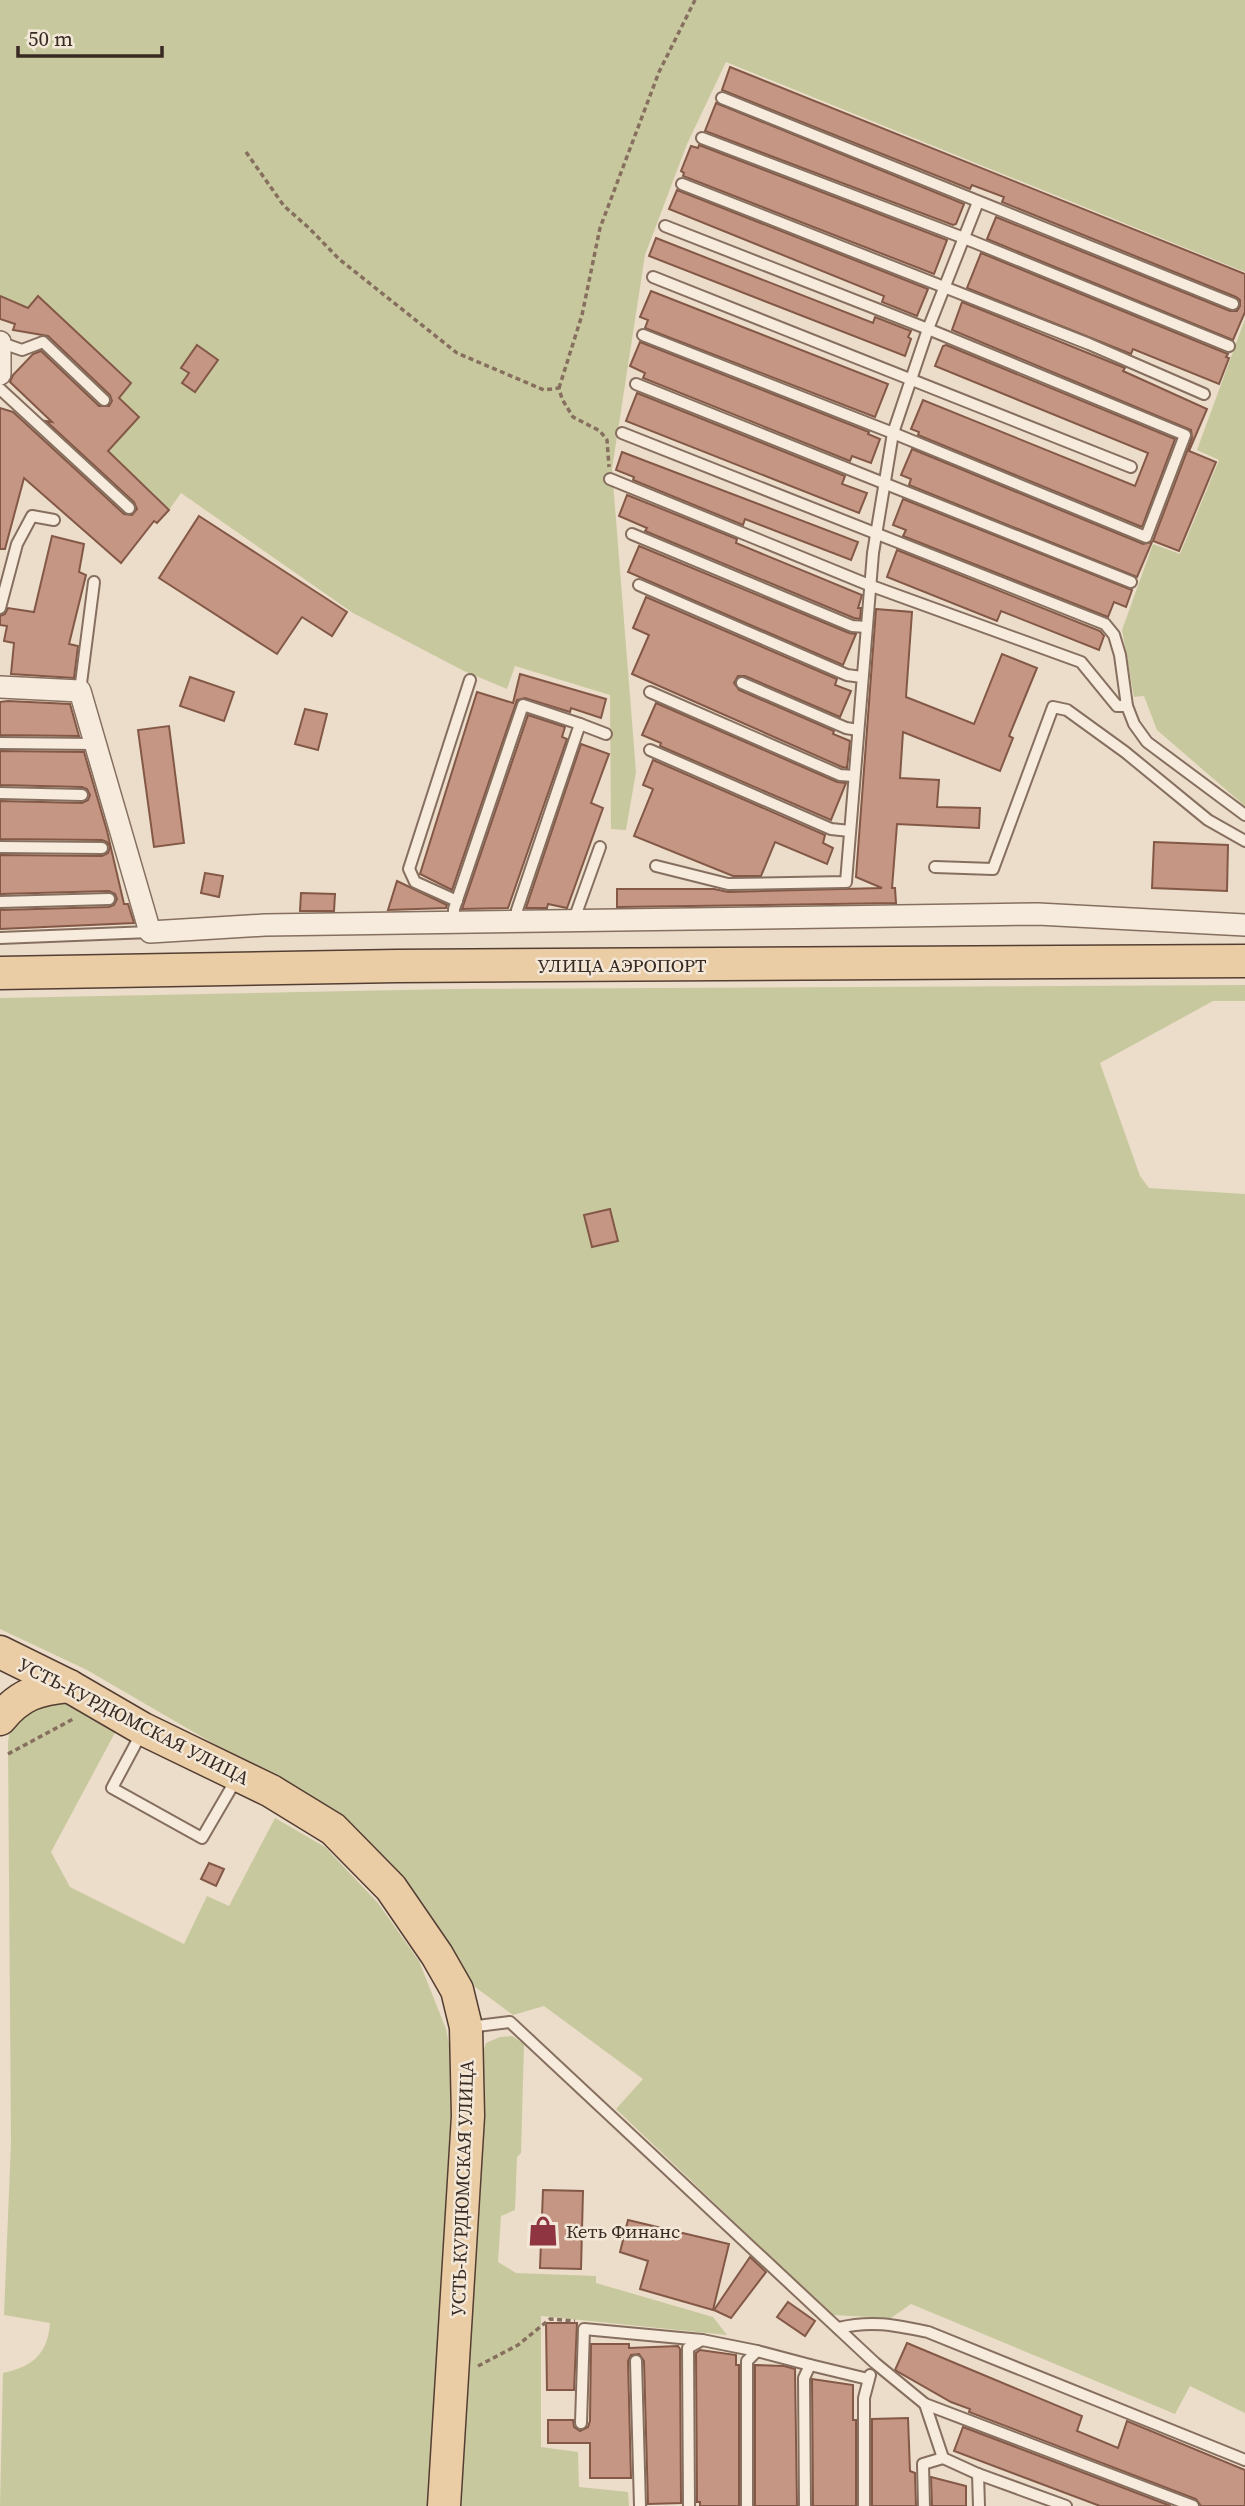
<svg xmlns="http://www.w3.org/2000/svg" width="1245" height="2506" viewBox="0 0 1245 2506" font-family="'Source Serif 4',serif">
  <rect width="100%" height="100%" fill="#ebddc9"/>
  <!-- green -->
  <g fill="#c8c89e">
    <path d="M0 0H1245V272L726 62 687 144 645 255 612 469 636 772 626 830 611 829 610 695 515 666 507 689 464 671 353 613 181 493 169 510 95 438 120 437 139 418 119 398 131 383 38 296 28 308 0 296Z"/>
    <path d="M1245 319V806L1157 730 1144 696 1134 697 1122 630 1153 544 1180 554 1219 460 1197 450Z"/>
    <path d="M1245 985V1001H1213L1100 1063 1140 1176 1149 1188 1245 1194V2413L1190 2386 1175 2414 911 2304 891 2318 832 2315 616 2109 643 2079 544 2006 513 2015 471 1984 345 1820 87 1670 0 1629V998L451 989Z"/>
    <path d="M58 1702 80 1707 117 1729 51 1852 70 1887 184 1944 207 1896 229 1906 275 1818 325 1847 378 1903 419 1961 446 2029 454 2070 455 2122 434 2506H0L3 2373C32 2367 48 2354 50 2323L4 2315 11 2142 8 1743 10 1727 18 1714Z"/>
    <path d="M512 2036 524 2044 521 2153 517 2157 515 2210 501 2216 498 2262 516 2273 596 2276V2283L713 2317 727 2335 541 2316V2447L578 2452 579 2487 628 2492 629 2506H455L482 2055 486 2043 500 2037Z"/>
  </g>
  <!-- building -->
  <g fill="#c59683" stroke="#835847" stroke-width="2">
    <path d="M730 67 1245 274V312L1233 340 987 239 996 217 1230 311H1237L1240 306V300L1236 297 1002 202 1004 197 972 185 970 189 722 90Z"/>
    <path d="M716 103 964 204 956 224 953 225 705 131Z"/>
    <path d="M699 145 947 240 934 274 683 176 684 173 681 171 691 146 698 148Z"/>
    <path d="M677 190 928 289 917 316 882 302 884 296 669 209Z"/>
    <path d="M656 238 873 323 875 317 911 331 908 337 911 339 905 356 649 256Z"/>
    <path d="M981 253 1228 354 1226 357 1229 358 1219 384 1133 349 1131 354 967 288Z"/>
    <path d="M651 291 888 384 875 417 645 328 648 320 640 317Z"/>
    <path d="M0 296 28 308 38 296 131 383 119 398 139 417 108 451 169 510 157 523 154 521 121 563 24 478 5 549H0V408L13 412 124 514 132 515 137 509 134 502 46 421 52 422 10 382 13 375 33 354 41 351 99 406H109L112 401 110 395 48 336 13 330 15 324 0 319Z"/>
    <path d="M962 302 1125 368 1123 371 1207 409 1189 451 1216 462 1179 551 1153 541 1192 438 1191 430 952 330Z"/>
    <path d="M640 342 869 432 868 434 880 439 871 463 852 456 850 461 643 378 645 373 630 366Z"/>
    <path d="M197 345 218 360 195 392 182 383 189 373 181 368Z"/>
    <path d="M946 345 1175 439 1142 527 918 435 919 432 911 429 923 400 1135 486 1148 453 935 366 943 346Z"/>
    <path d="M637 393 845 476 842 484 867 493 859 513 626 421Z"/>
    <path d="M912 449 1143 544 1152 542 1137 577 909 485 911 479 901 475Z"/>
    <path d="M622 452 858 542 851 560 745 519 743 525 633 480 634 477 616 470Z"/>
    <path d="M627 495 737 539 736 543 862 595 858 608H861L860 619 854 618 645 531 647 528 619 516Z"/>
    <path d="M903 499 1132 590 1126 607 1114 602 1108 617 903 536 906 530 893 525Z"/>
    <path d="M199 516 347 612 332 636 302 617 277 654 159 578Z"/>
    <path d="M52 536 84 544 79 572 86 575 69 644 78 646 74 678 11 674 14 643 4 641 7 626 0 625V616L5 614 8 608 34 612Z"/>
    <path d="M639 546 849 633 856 634 843 665 628 572Z"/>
    <path d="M897 550 1100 631 1104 636 1099 650 1001 611 997 621 887 577Z"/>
    <path d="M646 597 837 679 835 685 851 691 840 717 745 676H738L734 683 739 690 834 731 833 734 850 741 847 768 842 767 632 674 649 635 633 628Z"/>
    <path d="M876 609 912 612 906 697 974 724 1002 654 1037 668 1009 736 1013 738 1000 771 903 732 900 778 939 780 937 807 980 808 979 828 897 824 892 888H895L896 903 617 907V889H714L728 892 882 888 856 877Z"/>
    <path d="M520 674 606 699 601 718 571 708 570 712 525 698 517 700 452 890 420 874 477 692 513 703Z"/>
    <path d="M190 677 234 692 224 721 180 706Z"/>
    <path d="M8 701 70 704 79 736 0 735V702Z"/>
    <path d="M656 703 837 782 846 783 831 820 660 746 661 743 642 735Z"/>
    <path d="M305 709 327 714 318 750 295 744Z"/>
    <path d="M528 715 565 727 562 737 567 739 508 908 462 909Z"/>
    <path d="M169 726 184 843 154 847 138 730Z"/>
    <path d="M581 744 609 754 591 803 603 808 567 908 548 904 547 908H526Z"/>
    <path d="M0 751 84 752 107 831 124 904H128L134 923 0 929V910L109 907 114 905 117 899 115 894 109 891 0 894V855L102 856 108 853 110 847 107 842 102 840 0 839V801L82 803 88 800 90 795 87 789 82 787 0 785Z"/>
    <path d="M653 760 825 835 823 843 833 848 827 864 775 842 761 876H733L634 836 653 789 643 785Z"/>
    <path d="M1154 842 1228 845 1227 891 1152 888Z"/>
    <path d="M205 873 223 876 219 897 201 893Z"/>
    <path d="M397 881 447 905 446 908 388 910Z"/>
    <path d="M301 893 335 894 334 911H300Z"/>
    <path d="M610 1209 618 1241 592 1247 584 1215Z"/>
    <path d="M209 1863 224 1869 216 1886 201 1879Z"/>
    <path d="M543 2190 583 2191 581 2269 540 2268Z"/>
    <path d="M628 2220 729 2244 713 2310 640 2289 648 2261 620 2252Z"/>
    <path d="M750 2257 766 2272 731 2318 714 2310Z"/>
    <path d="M788 2302 815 2321 805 2336 777 2317Z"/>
    <path d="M546 2323H577L574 2390H547Z"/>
    <path d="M907 2343 1082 2416 1077 2431 1118 2448 1127 2421 1245 2470V2506H1201L1196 2499 969 2412 970 2409 951 2402 895 2370Z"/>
    <path d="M591 2344H629V2348L678 2346 680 2349 681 2503 648 2504 644 2361 639 2354 631 2355 628 2361 631 2478H590V2443H548V2420H573L574 2427 580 2431 588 2427 590 2421Z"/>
    <path d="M700 2350 736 2355V2365H739V2506H700V2502H697L696 2353Z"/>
    <path d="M755 2365 784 2366 795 2369 797 2506H755Z"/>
    <path d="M812 2379 853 2385V2420H856V2506H813Z"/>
    <path d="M908 2418 910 2471 915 2473 916 2506H872V2419Z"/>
    <path d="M963 2427 1171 2506H1100L954 2451Z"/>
    <path d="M931 2477 966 2486V2506H932Z"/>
  </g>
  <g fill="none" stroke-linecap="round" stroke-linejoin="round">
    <!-- lane casing -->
    <g stroke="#866f5f" stroke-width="14">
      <g id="lane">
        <path d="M722 98 1233 304"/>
        <path d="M702 138 964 238 1229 346"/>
        <path d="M682 184 1089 344 1204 394"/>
        <path d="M653 277 1131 467"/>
        <path d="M643 335 893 433 1146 537 1185 435 928 329 665 226"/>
        <path d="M2 343 22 350 43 342 104 400"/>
        <path d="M636 384 1131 582"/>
        <path d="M0 389 129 508"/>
        <path d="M622 433 1105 624 1114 635 1120 655 1127 706 1134 724 1147 742 1245 815"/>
        <path d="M610 479 869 585 1081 662 1117 706H1127"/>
        <path d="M632 534 852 626 866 627"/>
        <path d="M639 585 847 675 862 677"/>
        <path d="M0 608 17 544 32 516 54 520"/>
        <path d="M742 683 846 728 858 730"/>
        <path d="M80 691 94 582"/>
        <path d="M650 692 840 775 854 776"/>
        <path d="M580 724 606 734"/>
        <path d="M0 743 96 744"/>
        <path d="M650 750 831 829 850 831"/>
        <path d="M0 793 82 795"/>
        <path d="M0 847 102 848"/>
        <path d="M656 866 728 884 846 882 873 553 893 433 928 329 978 202"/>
        <path d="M935 867 993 869 1053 707 1067 710 1125 752 1208 820 1245 841"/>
        <path d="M457 901 415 882 409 869 470 680"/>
        <path d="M0 902 109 899"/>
        <path d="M578 921 577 911 600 847"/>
        <path d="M454 923V909L523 705 580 724 517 910V922"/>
        <path d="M0 938 150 932"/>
        <path d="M142 1732 112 1788 202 1838 237 1778"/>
        <path d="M469 2027 510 2022 875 2363 925 2404 1193 2506"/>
        <path d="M838 2328C872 2320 894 2325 928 2332L1245 2460"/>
        <path d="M636 2361 640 2506"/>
        <path d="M925 2404 943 2458 978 2474 1066 2506"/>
        <path d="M581 2423 584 2329 702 2340"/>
        <path d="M978 2474 979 2506"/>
        <path d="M689 2506 688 2348 702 2340 757 2351"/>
        <path d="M747 2506V2361L757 2351 810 2365"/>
        <path d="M805 2506 804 2378 810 2365 868 2379"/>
        <path d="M864 2506V2398L870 2375"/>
        <path d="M924 2506 923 2464 943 2458"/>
      </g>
    </g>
    <!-- street casing -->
    <g stroke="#866f5f" stroke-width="24">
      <g id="street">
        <path d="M0 342V374"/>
        <path d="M0 687 80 691 150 932 265 925 1038 914 1245 925"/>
      </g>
    </g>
    <!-- primary casing -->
    <g stroke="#543e33" stroke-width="35">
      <g id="primary">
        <path d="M0 973 397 966 1245 961"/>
        <path d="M0 1652 69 1686 143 1729 271 1791 333 1829 391 1888 437 1955 457 1990 466 2027 468 2116 444 2506"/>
        <path d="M0 1719C20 1694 38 1689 69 1686"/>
      </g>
    </g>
    <!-- path -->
    <g stroke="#866f5f" stroke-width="3.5" stroke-dasharray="5 3.5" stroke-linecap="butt">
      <path d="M246 152 284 206 309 228 339 259 457 353 544 390 559 388 562 399 573 417 600 431 607 440 609 467"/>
      <path d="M559 388 582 315 600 228 659 72 695 0"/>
      <path d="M8 1754 75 1718"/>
      <path d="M478 2366 518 2345 550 2319 575 2321"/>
    </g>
    <!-- lane -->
    <use href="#lane" stroke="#f6ebdc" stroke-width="10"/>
    <!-- street -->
    <use href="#street" stroke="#f6ebdc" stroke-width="21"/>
    <!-- primary -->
    <use href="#primary" stroke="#eacca5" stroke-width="32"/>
  </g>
  <!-- icons -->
  <defs>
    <g id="shop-bare" transform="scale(2.415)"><path d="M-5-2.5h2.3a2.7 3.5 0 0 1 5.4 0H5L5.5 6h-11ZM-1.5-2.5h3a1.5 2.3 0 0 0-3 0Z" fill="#8f3541" stroke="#f3e8d8" stroke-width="2.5" paint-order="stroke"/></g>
  </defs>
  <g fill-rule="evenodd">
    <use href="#shop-bare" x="543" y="2231"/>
  </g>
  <g text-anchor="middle" stroke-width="5" stroke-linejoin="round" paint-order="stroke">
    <!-- street labels -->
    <g font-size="19" fill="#382922" stroke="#f3e8d8">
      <text x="622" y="972">УЛИЦА АЭРОПОРТ</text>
      <text transform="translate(134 1721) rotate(27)" y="7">УСТЬ-КУРДЮМСКАЯ УЛИЦА</text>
      <text transform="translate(462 2188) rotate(-88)" y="7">УСТЬ-КУРДЮМСКАЯ УЛИЦА</text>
    </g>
    <!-- poi labels -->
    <g font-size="19" fill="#382922" stroke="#f3e8d8" text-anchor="start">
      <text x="566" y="2238">Кеть Финанс</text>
    </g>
  </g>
  <!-- scale -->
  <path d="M18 46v10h144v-10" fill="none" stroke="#382922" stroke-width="3.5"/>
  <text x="28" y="46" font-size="21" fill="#382922" stroke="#f3e8d8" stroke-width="5" paint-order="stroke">50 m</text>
</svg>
